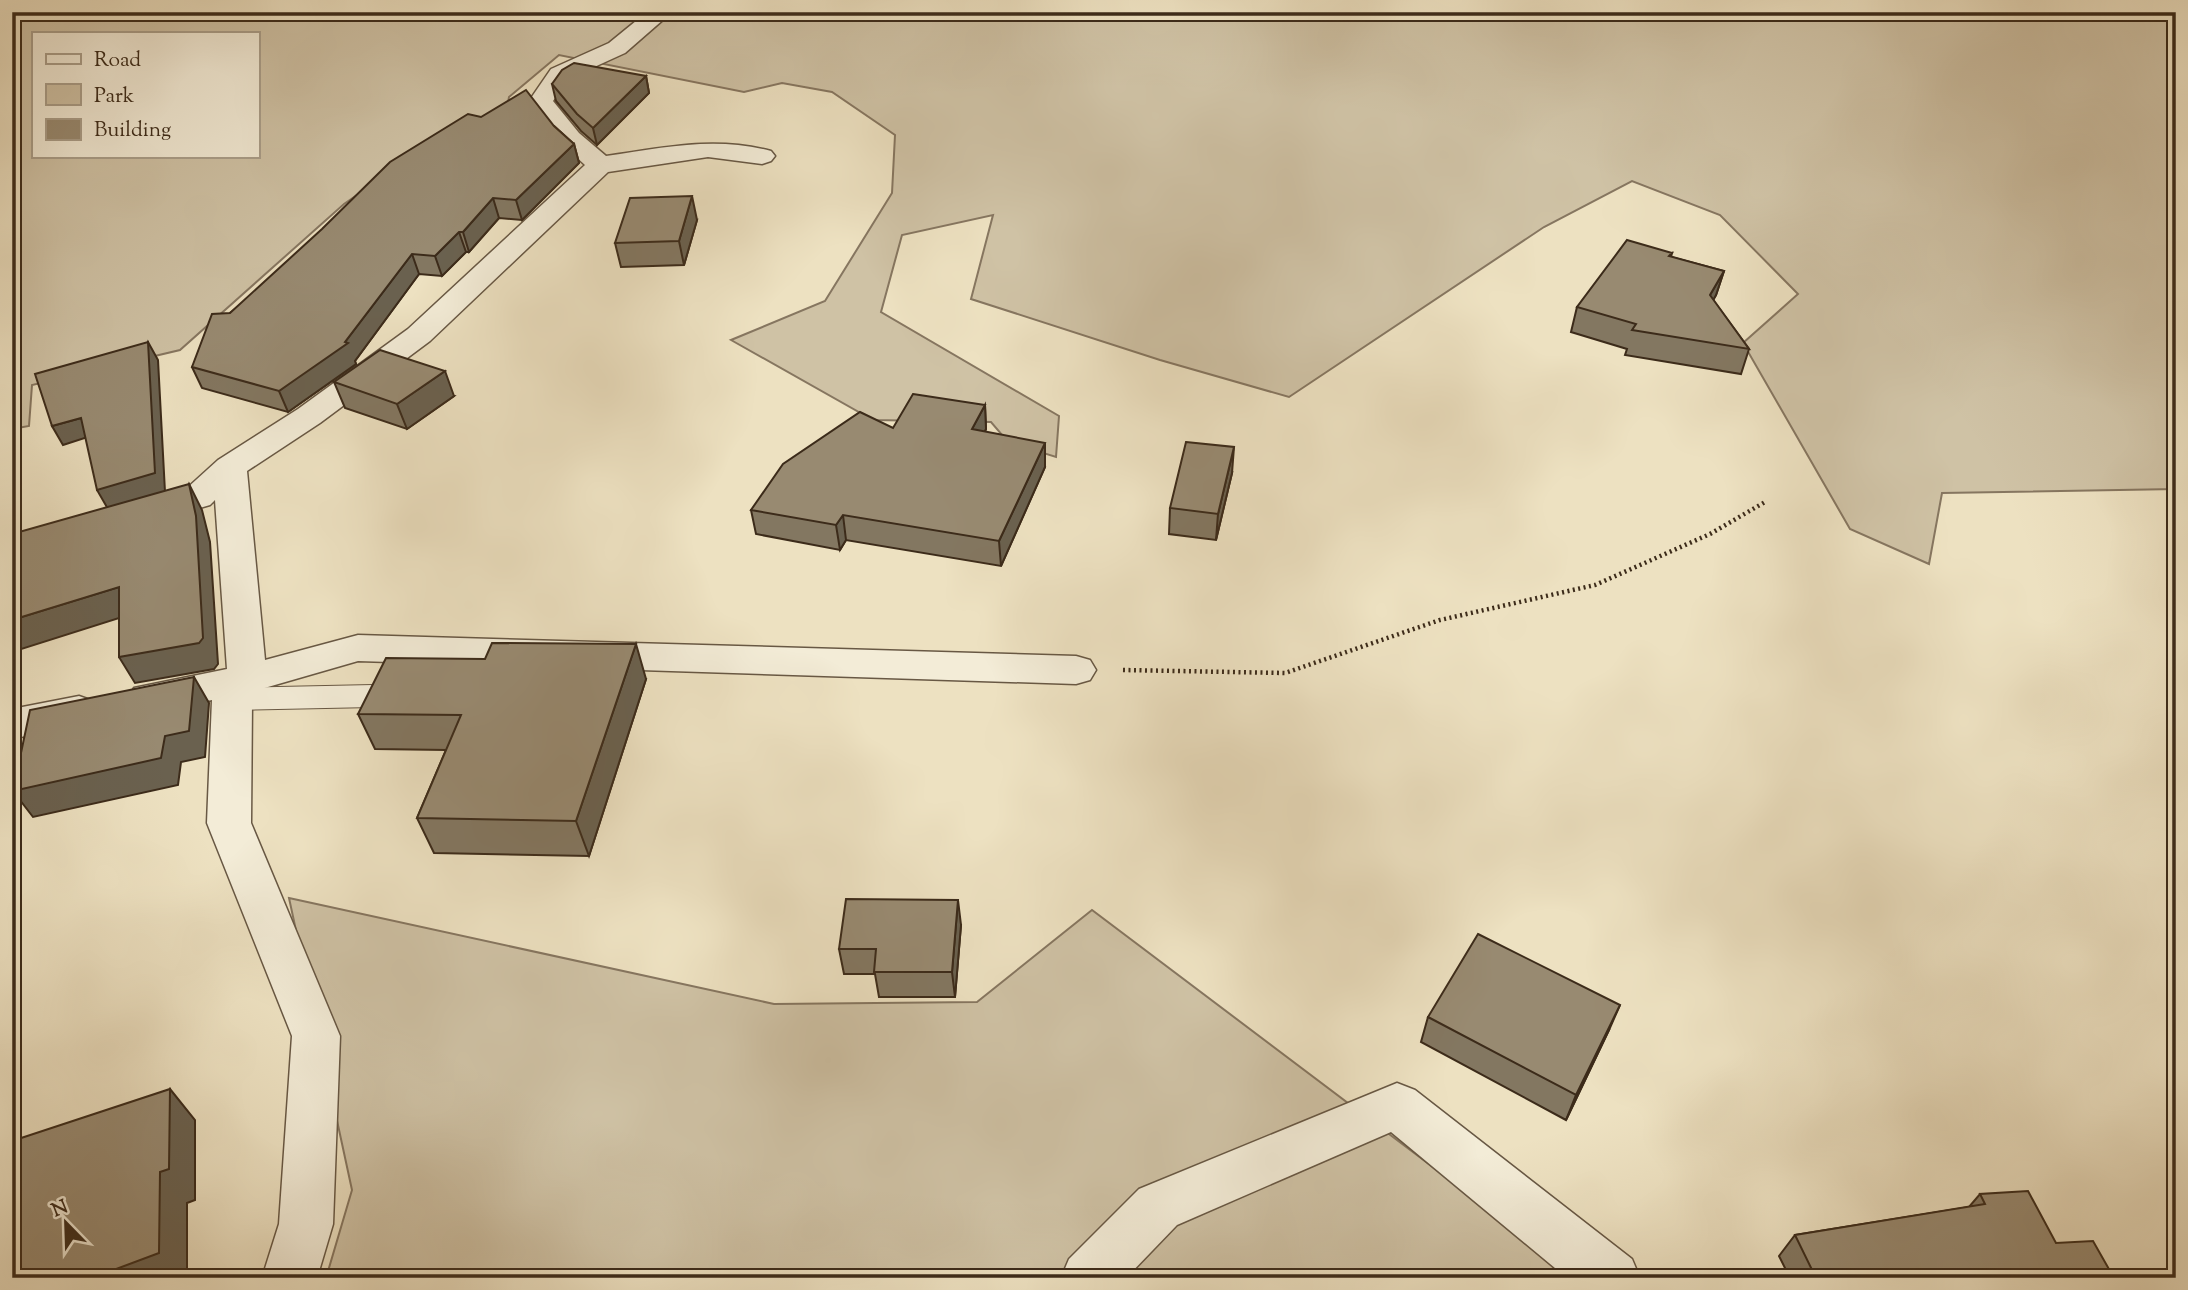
<svg xmlns="http://www.w3.org/2000/svg" width="2188" height="1290" viewBox="0 0 2188 1290" font-family="'Sorts Mill Goudy',serif">
  <rect width="100%" height="100%" fill="#ede1c1"/>
  <filter id="stains"><feTurbulence type="fractalNoise" baseFrequency=".00286" numOctaves="4"/><feColorMatrix values="0 0 0 0 .2 0 0 0 0 .09 0 0 0 0 .02 0 0 0 .5 -.17"/></filter>
  <radialGradient id="worn" r=".72"><stop offset=".6" stop-color="#630" stop-opacity="0"/><stop offset="1" stop-color="#630" stop-opacity=".3"/></radialGradient>
  <!-- green -->
  <g fill="#cfc2a5" stroke="#867660" stroke-width="2" fill-rule="evenodd">
    <path d="M12 12H2176V489L1942 493 1929 564 1850 529 1743 343 1798 294 1720 215 1632 181 1544 227 1289 397 1160 360 971 299 993 215 902 235 881 312 1059 416 1056 457 1008 442 991 422 873 420 731 340 825 301 892 193 895 135 832 92 782 83 744 92 559 55 509 97 505 119 457 126 344 204 180 350 32 385 29 426 12 429ZM33 33H257V156H33Z"/>
    <path d="M289 898 774 1004 977 1002 1092 910 1580 1278H326L352 1190Z"/>
  </g>
  <g fill="none" stroke-linecap="round" stroke-linejoin="round">
    <!-- lane casing -->
    <g stroke="#685844" stroke-width="2">
      <path id="lane" d="M373 685 384 688 388 696 384 704 373 707 232 710 221 707 217 699 221 691 232 688Z"/>
    </g>
    <!-- street casing -->
    <g stroke="#685844" stroke-width="3">
      <g id="street">
        <path d="M647 12H672L625 53 568 79 553 101 579 133 606 156C664 148 713 136 771 151L775 156 771 161 762 164 708 157 608 172 430 341 320 423 247 471 265 660 358 635 1076 656 1090 660 1096 670 1090 680 1076 684 358 661 261 689 252 701 251 823 340 1036 333 1224 317 1278H262L279 1224 292 1036 207 823 212 700 148 712 134 708 128 698 134 688 227 669 215 500 210 505 145 524 133 521 127 513 133 505 186 489 218 460 298 409 408 329 585 165 561 143 529 101 551 69 609 43Z"/>
        <path d="M79 696 93 701 99 711 93 721 12 739V709Z"/>
        <path d="M1397 1083 1415 1090 1632 1259 1640 1278H1567L1391 1132 1177 1225 1126 1278H1061L1069 1259 1139 1189Z"/>
      </g>
    </g>
    <!-- path -->
    <path stroke="#3c2b1a" stroke-width="4.5" stroke-dasharray="2 3.5" stroke-linecap="butt" d="M1123 670 1285 673 1440 620 1595 585 1710 534 1765 502"/>
    <!-- lane -->
    <use href="#lane" fill="#f3ecd7" fill-rule="evenodd"/>
    <!-- street -->
    <use href="#street" fill="#f3ecd7" fill-rule="evenodd"/>
  </g>
  <!-- wall -->
  <g fill="#837761" stroke="#3c2b1a" stroke-width="2">
    <path d="M646 76 649 93 597 145 581 131 556 101 552 84Z"/>
    <path d="M481 117 554 126 574 144 579 163 522 220 499 218 469 252H466L442 276 419 274 355 361 356 364 288 412 202 388 192 367 230 313Z"/>
    <path d="M697 220 684 265 621 267 615 243Z"/>
    <path d="M1672 253 1671 257 1724 271 1716 295 1713 300 1749 349 1741 374 1625 355 1627 349 1571 332 1577 307Z"/>
    <path d="M334 382 454 396 407 429 345 408Z"/>
    <path d="M985 405 986 429 985 431 1045 467 1001 566 846 540 840 550 756 534 751 510 893 428Z"/>
    <path d="M1232 473 1216 540 1169 534 1170 508Z"/>
    <path d="M485 659 646 679 589 856 434 853 417 818 446 750 375 749 358 714Z"/>
    <path d="M961 925 955 997H879L875 974H844L839 949Z"/>
    <path d="M1428 1017 1609 1030 1566 1120 1421 1042Z"/>
    <path d="M1980 1194 2056 1243 2114 1278H1790L1779 1256 1795 1235 1969 1207Z"/>
  </g>
  <!-- shaded-wall -->
  <g fill="#6a614f" stroke="#3c2b1a" stroke-width="2">
    <path d="M646 76 649 93 597 145 593 128Z"/>
    <path d="M574 144 579 163 522 220 516 200Z"/>
    <path d="M692 196 697 220 684 265 679 241Z"/>
    <path d="M493 198 499 218 469 252 463 232Z"/>
    <path d="M459 232 466 252 442 276 435 256Z"/>
    <path d="M412 254 419 274 355 361 356 364 288 412 279 391 345 342Z"/>
    <path d="M1724 271 1716 295 1702 320 1710 295Z"/>
    <path d="M148 342 158 360 165 492 108 509 97 490Z"/>
    <path d="M445 371 454 396 407 429 397 404Z"/>
    <path d="M985 405 986 429 973 453 972 429Z"/>
    <path d="M81 418 91 436 63 445 52 426Z"/>
    <path d="M1045 443V467L1001 566 999 541Z"/>
    <path d="M1234 447 1232 473 1216 540 1218 514Z"/>
    <path d="M189 484 202 510 210 542 218 664 214 669 135 683 119 657Z"/>
    <path d="M843 515 846 540 840 550 836 525Z"/>
    <path d="M119 587 135 613 12 652V620Z"/>
    <path d="M636 644 646 679 589 856 576 821Z"/>
    <path d="M194 677 209 703 205 757 181 762 178 785 33 817 13 791 165 736Z"/>
    <path d="M958 900 961 925 955 997 952 972Z"/>
    <path d="M1620 1005 1609 1030 1566 1120 1576 1095Z"/>
    <path d="M170 1089 195 1120V1200L187 1203V1278H92Z"/>
  </g>
  <!-- building -->
  <g fill="#988a71" stroke="#3c2b1a" stroke-width="2">
    <path d="M574 63 646 76 593 128 577 114 552 84 562 70Z"/>
    <path d="M526 90 554 126 574 144 516 200 493 198 463 232H459L435 256 412 254 345 342 348 343 279 391 192 367 212 314 230 313 322 229 390 162 468 114 481 117Z"/>
    <path d="M692 196 679 241 615 243 630 198Z"/>
    <path d="M1627 240 1672 253 1669 256 1724 271 1710 295 1749 349 1632 330 1636 324 1577 307Z"/>
    <path d="M148 342 155 473 97 490 81 418 52 426 35 374Z"/>
    <path d="M380 350 445 371 397 404 334 382Z"/>
    <path d="M913 394 985 405 972 429 1045 443 999 541 843 515 836 525 751 510 783 464 860 412 893 428Z"/>
    <path d="M1186 442 1234 447 1218 514 1170 508Z"/>
    <path d="M189 484 196 516 203 638 199 643 119 657V587L12 620V534Z"/>
    <path d="M492 643 636 644 576 821 417 818 461 715 358 714 386 658 485 659Z"/>
    <path d="M194 677 189 731 165 736 161 758 13 791 30 710Z"/>
    <path d="M846 899 958 900 952 972H874L876 949H839Z"/>
    <path d="M1478 934 1620 1005 1576 1095 1428 1017Z"/>
    <path d="M170 1089 169 1169 160 1172 159 1253 92 1278H12V1141Z"/>
    <path d="M2028 1191 2056 1243 2093 1241 2114 1278H1816L1795 1235 1985 1204 1980 1194Z"/>
  </g>
  <!-- margin -->
  <rect width="2188" height="1290" fill="none" stroke="#ede1c1" stroke-width="42"/>
  <rect x="14" y="14" width="2160" height="1262" fill="none" stroke="#3c2b1a" stroke-width="3.5"/>
  <rect x="21" y="21" width="2146" height="1248" fill="none" stroke="#3c2b1a" stroke-width="2"/>
  <!-- legend -->
  <rect x="32" y="32" width="228" height="126" fill="#f3ecd7" stroke="#aa9f8b" stroke-width="2"/>
  <rect x="46" y="54" width="35" height="10" fill="#f3ecd7" stroke="#aa9f8b" stroke-width="2"/>
  <text x="94" y="66" font-size="21" fill="#3c2b1a">Road</text>
  <rect x="46" y="84" width="35" height="21" fill="#cfc2a5" stroke="#aa9f8b" stroke-width="2"/>
  <text x="94" y="102" font-size="21" fill="#3c2b1a">Park</text>
  <rect x="46" y="119" width="35" height="21" fill="#988a71" stroke="#aa9f8b" stroke-width="2"/>
  <text x="94" y="136" font-size="21" fill="#3c2b1a">Building</text>
  <!-- north arrow -->
  <g transform="translate(66 1223) rotate(337)" stroke="#f3ecd7" stroke-width="5" paint-order="stroke">
  <path d="M0-5L12 26L0 18L-12 26Z" fill="#3c2b1a"/>
  <text y="-10" font-size="19" font-weight="bold" text-anchor="middle" fill="#3c2b1a">N</text>
  </g>
  <rect width="100%" height="100%" filter="url(#stains)"/>
  <rect width="100%" height="100%" fill="url(#worn)"/>
</svg>
